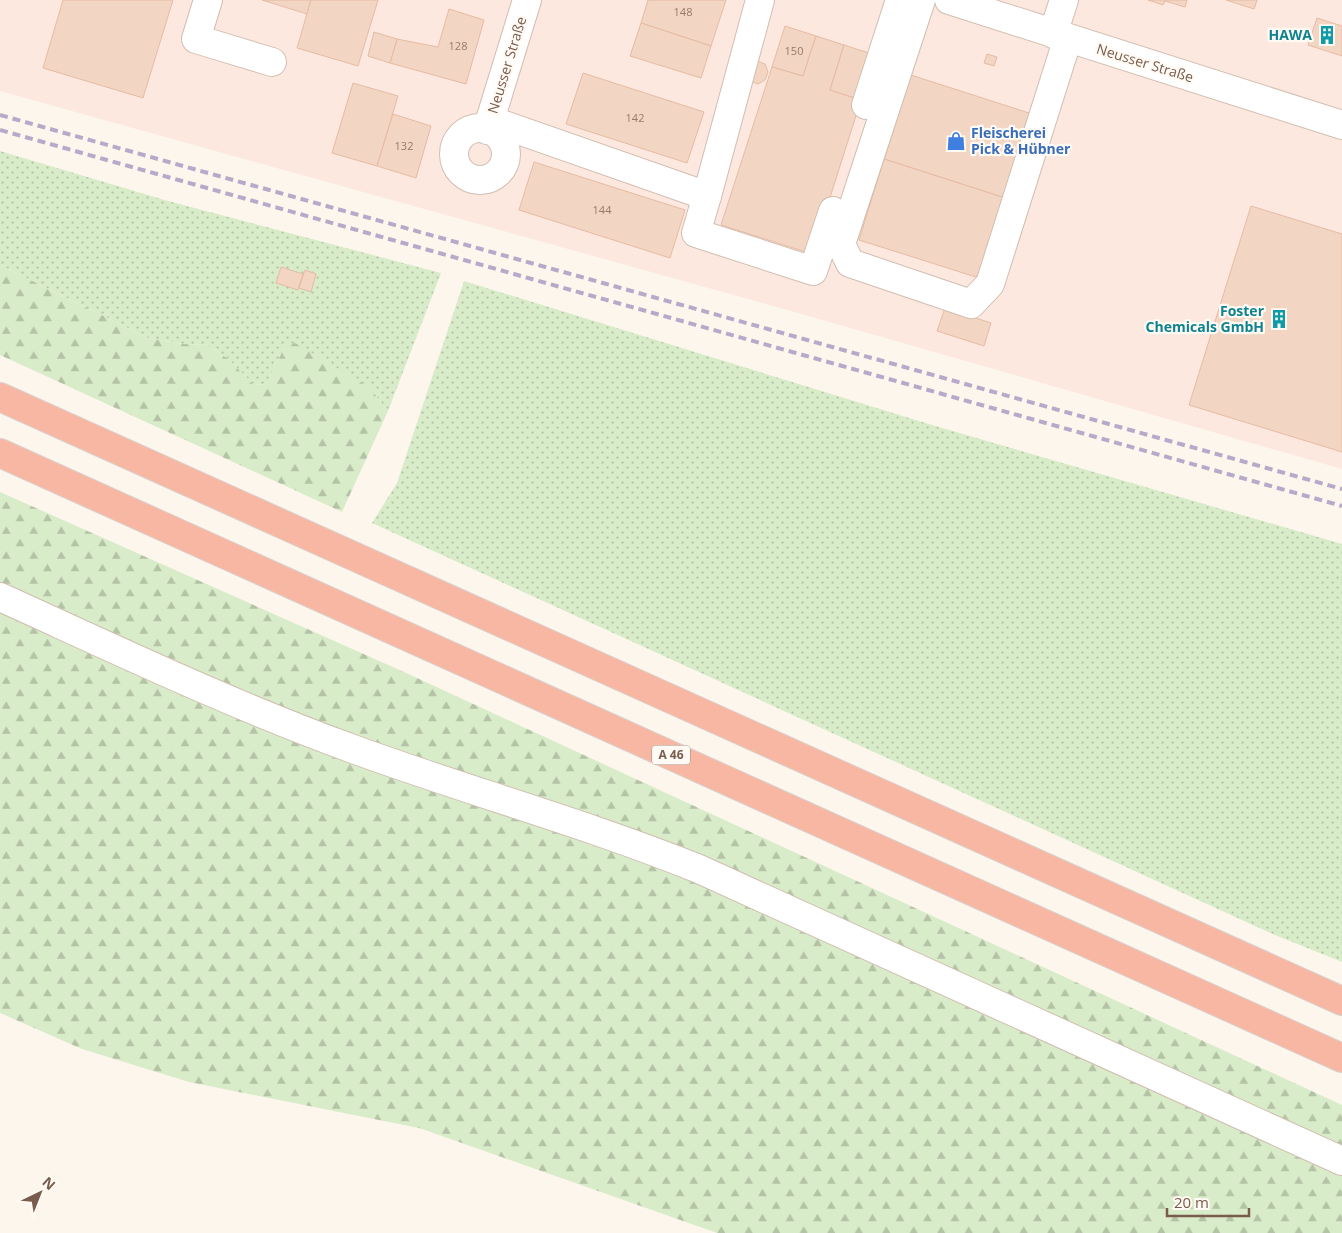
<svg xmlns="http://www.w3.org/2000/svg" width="1342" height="1233" viewBox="0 0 1342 1233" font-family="'Open Sans',sans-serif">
  <defs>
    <pattern id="green-dots" width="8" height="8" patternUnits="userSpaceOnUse" patternTransform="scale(1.25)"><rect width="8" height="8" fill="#d8ecc9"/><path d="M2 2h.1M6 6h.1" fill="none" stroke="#b4c2a5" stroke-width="1.8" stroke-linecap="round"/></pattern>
    <pattern id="forest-firs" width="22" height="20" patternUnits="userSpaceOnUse" patternTransform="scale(1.25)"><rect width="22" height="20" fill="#d8ecc9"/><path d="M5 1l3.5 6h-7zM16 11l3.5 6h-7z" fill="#b4c2a5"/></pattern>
  </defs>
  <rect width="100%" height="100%" fill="#fdf6ec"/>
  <!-- commercial -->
  <path fill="#fde8e0" d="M0 0H1342V469L791 311 0 91Z"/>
  <!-- green -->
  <g fill="url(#green-dots)">
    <path d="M0 151 168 201 441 273 388 411 369 387 284 348 266 385 253 384 228 359 208 345 183 344 148 338 0 265Z"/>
    <path d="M464 281 932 425 1342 544V962L1275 935 372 523 397 483Z"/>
  </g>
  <!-- forest -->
  <g fill="url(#forest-firs)">
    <path d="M0 265 148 338 183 344 208 345 228 359 253 384 266 385 284 348 295 343 369 387 388 411 342 512 0 355Z"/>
    <path d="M0 492 404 672 1342 1105V1233H717L419 1128 189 1082 82 1049 0 1013Z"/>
  </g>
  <!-- building -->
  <g fill="#f3d5c3" stroke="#e6bba3">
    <path d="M63 0H173L143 98 43 68Z"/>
    <path d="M262 0H311L307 14Z"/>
    <path d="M311 0H378L358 66 297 48Z"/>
    <path d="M648 0H726L711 46 641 23Z"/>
    <path d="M1148 0H1187L1185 7 1165 1 1163 5Z"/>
    <path d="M1226 0H1257L1254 9Z"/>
    <path d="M449 9 484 20 466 84 390 63 397 39 438 47Z"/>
    <path d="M1317 18 1342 26V56L1308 45Z"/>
    <path d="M641 23 711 46 701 78 630 56Z"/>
    <path d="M785 26 816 36 803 76 772 67Z"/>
    <path d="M374 32 397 39 390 63 368 56Z"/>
    <path d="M816 36 844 45 830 90 861 100 812 254 721 225 772 67 803 76Z"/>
    <path d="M844 45 875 55 861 100 830 90Z"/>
    <path d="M987 54 997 57 994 66 984 63Z"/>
    <path d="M757 61 765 64 768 72 765 80 758 84 750 81Z"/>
    <path d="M583 73 704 112 687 163 566 124Z"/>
    <path d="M911 75 1032 114 1005 198 884 159 896 123 888 120 899 85 907 87Z"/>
    <path d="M353 83 398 96 377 166 332 153Z"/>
    <path d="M393 114 431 126 416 178 377 166Z"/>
    <path d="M884 159 1005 198 979 278 859 240Z"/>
    <path d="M534 162 685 210 670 258 519 210Z"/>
    <path d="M1251 206 1342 234V452L1189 405Z"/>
    <path d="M281 267 303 274 298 290 276 283Z"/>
    <path d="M305 270 316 274 311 292 299 288Z"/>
    <path d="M945 308 991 323 984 346 937 331Z"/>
  </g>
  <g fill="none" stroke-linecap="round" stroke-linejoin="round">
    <!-- minor casing -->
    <g stroke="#d1beb0" stroke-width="30">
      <g id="minor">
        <path d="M208 0 196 39 272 62"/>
        <path d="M921 0 841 244 850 263 971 304 990 284 1068 38"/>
        <path d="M949 0 1342 125"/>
        <path d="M1053 34 1064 0"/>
        <path d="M866 105 900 0"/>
        <path d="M490 120 707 196 760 0"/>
        <circle cx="480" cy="154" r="26"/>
        <path d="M487 130 527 0"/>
        <path d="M707 196 696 233 813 271 833 211"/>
        <path d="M0 597C117 650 232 705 353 749 468 791 585 823 699 869L1342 1161"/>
      </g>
    </g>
    <!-- highway casing -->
    <g stroke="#dad1cd" stroke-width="30">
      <g id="highway">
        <path d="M0 397 1342 1001"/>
        <path d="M0 453 1342 1058"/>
      </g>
    </g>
    <!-- minor -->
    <use href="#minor" stroke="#fff" stroke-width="28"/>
    <!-- highway -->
    <use href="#highway" stroke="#f7b7a3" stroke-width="28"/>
    <!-- rail -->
    <g stroke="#b9a8c9" stroke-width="4" stroke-dasharray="8 5" stroke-linecap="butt">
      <path d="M0 115 1342 489"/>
      <path d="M0 130 1342 506"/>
    </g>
  </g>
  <!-- icons -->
  <defs>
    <g id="building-bare" transform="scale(1.5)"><path d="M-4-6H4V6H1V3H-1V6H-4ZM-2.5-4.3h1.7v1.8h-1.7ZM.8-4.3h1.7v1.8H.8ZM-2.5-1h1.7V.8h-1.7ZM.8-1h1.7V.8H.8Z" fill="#0f9aa8" stroke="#fffaf3" stroke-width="2.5" paint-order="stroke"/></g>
    <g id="shop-bare" transform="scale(1.5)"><path d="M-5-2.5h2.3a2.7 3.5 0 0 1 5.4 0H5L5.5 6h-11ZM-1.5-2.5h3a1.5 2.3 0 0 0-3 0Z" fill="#3f7fe0" stroke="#fffaf3" stroke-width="2.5" paint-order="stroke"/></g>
  </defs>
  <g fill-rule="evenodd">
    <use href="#building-bare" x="1327" y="35"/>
    <use href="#shop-bare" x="956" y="141"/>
    <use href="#building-bare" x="1279" y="319"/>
  </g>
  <g text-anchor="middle" stroke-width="4.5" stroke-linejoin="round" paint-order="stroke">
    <!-- number labels -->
    <g font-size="11" fill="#987a6a">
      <text x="683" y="16">148</text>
      <text x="458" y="50">128</text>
      <text x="794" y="55">150</text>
      <text x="635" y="122">142</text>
      <text x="404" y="150">132</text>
      <text x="602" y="214">144</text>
    </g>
    <!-- shield labels -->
    <rect fill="#fffaf3" stroke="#a28b7f" stroke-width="1" x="652" y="745.5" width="38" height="19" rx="4"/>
    <g font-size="12" font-weight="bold" fill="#7a5c4d">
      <text x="671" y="759">A 46</text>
    </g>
    <!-- culture labels -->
    <g font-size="14" font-weight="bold" fill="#0d838f" stroke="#fffaf3" text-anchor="end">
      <text x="1312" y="40">HAWA</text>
      <text x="1264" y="316">Foster<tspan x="1264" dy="16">Chemicals GmbH</tspan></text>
    </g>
    <!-- street labels -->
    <g font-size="14" fill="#7a5c4d" stroke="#fffaf3">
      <text transform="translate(1145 63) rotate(17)" y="5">Neusser Straße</text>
      <text transform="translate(507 65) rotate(-73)" y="5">Neusser Straße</text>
    </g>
    <!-- shop labels -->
    <g font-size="14" font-weight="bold" fill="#366cbe" stroke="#fffaf3" text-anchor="start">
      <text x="971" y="138">Fleischerei<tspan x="971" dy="16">Pick &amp; Hübner</tspan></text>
    </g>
  </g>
  <!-- north arrow -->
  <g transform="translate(40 1193) rotate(43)" stroke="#fffaf3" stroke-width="4" paint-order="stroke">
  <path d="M0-4L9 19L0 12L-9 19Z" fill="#7a5c4d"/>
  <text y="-8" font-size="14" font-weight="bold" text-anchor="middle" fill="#7a5c4d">N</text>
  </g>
  <!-- scale -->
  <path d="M1167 1208v8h82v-8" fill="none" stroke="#7a5c4d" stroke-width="2.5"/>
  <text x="1174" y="1208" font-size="15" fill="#7a5c4d" stroke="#fffaf3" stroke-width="4" paint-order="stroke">20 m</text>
</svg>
